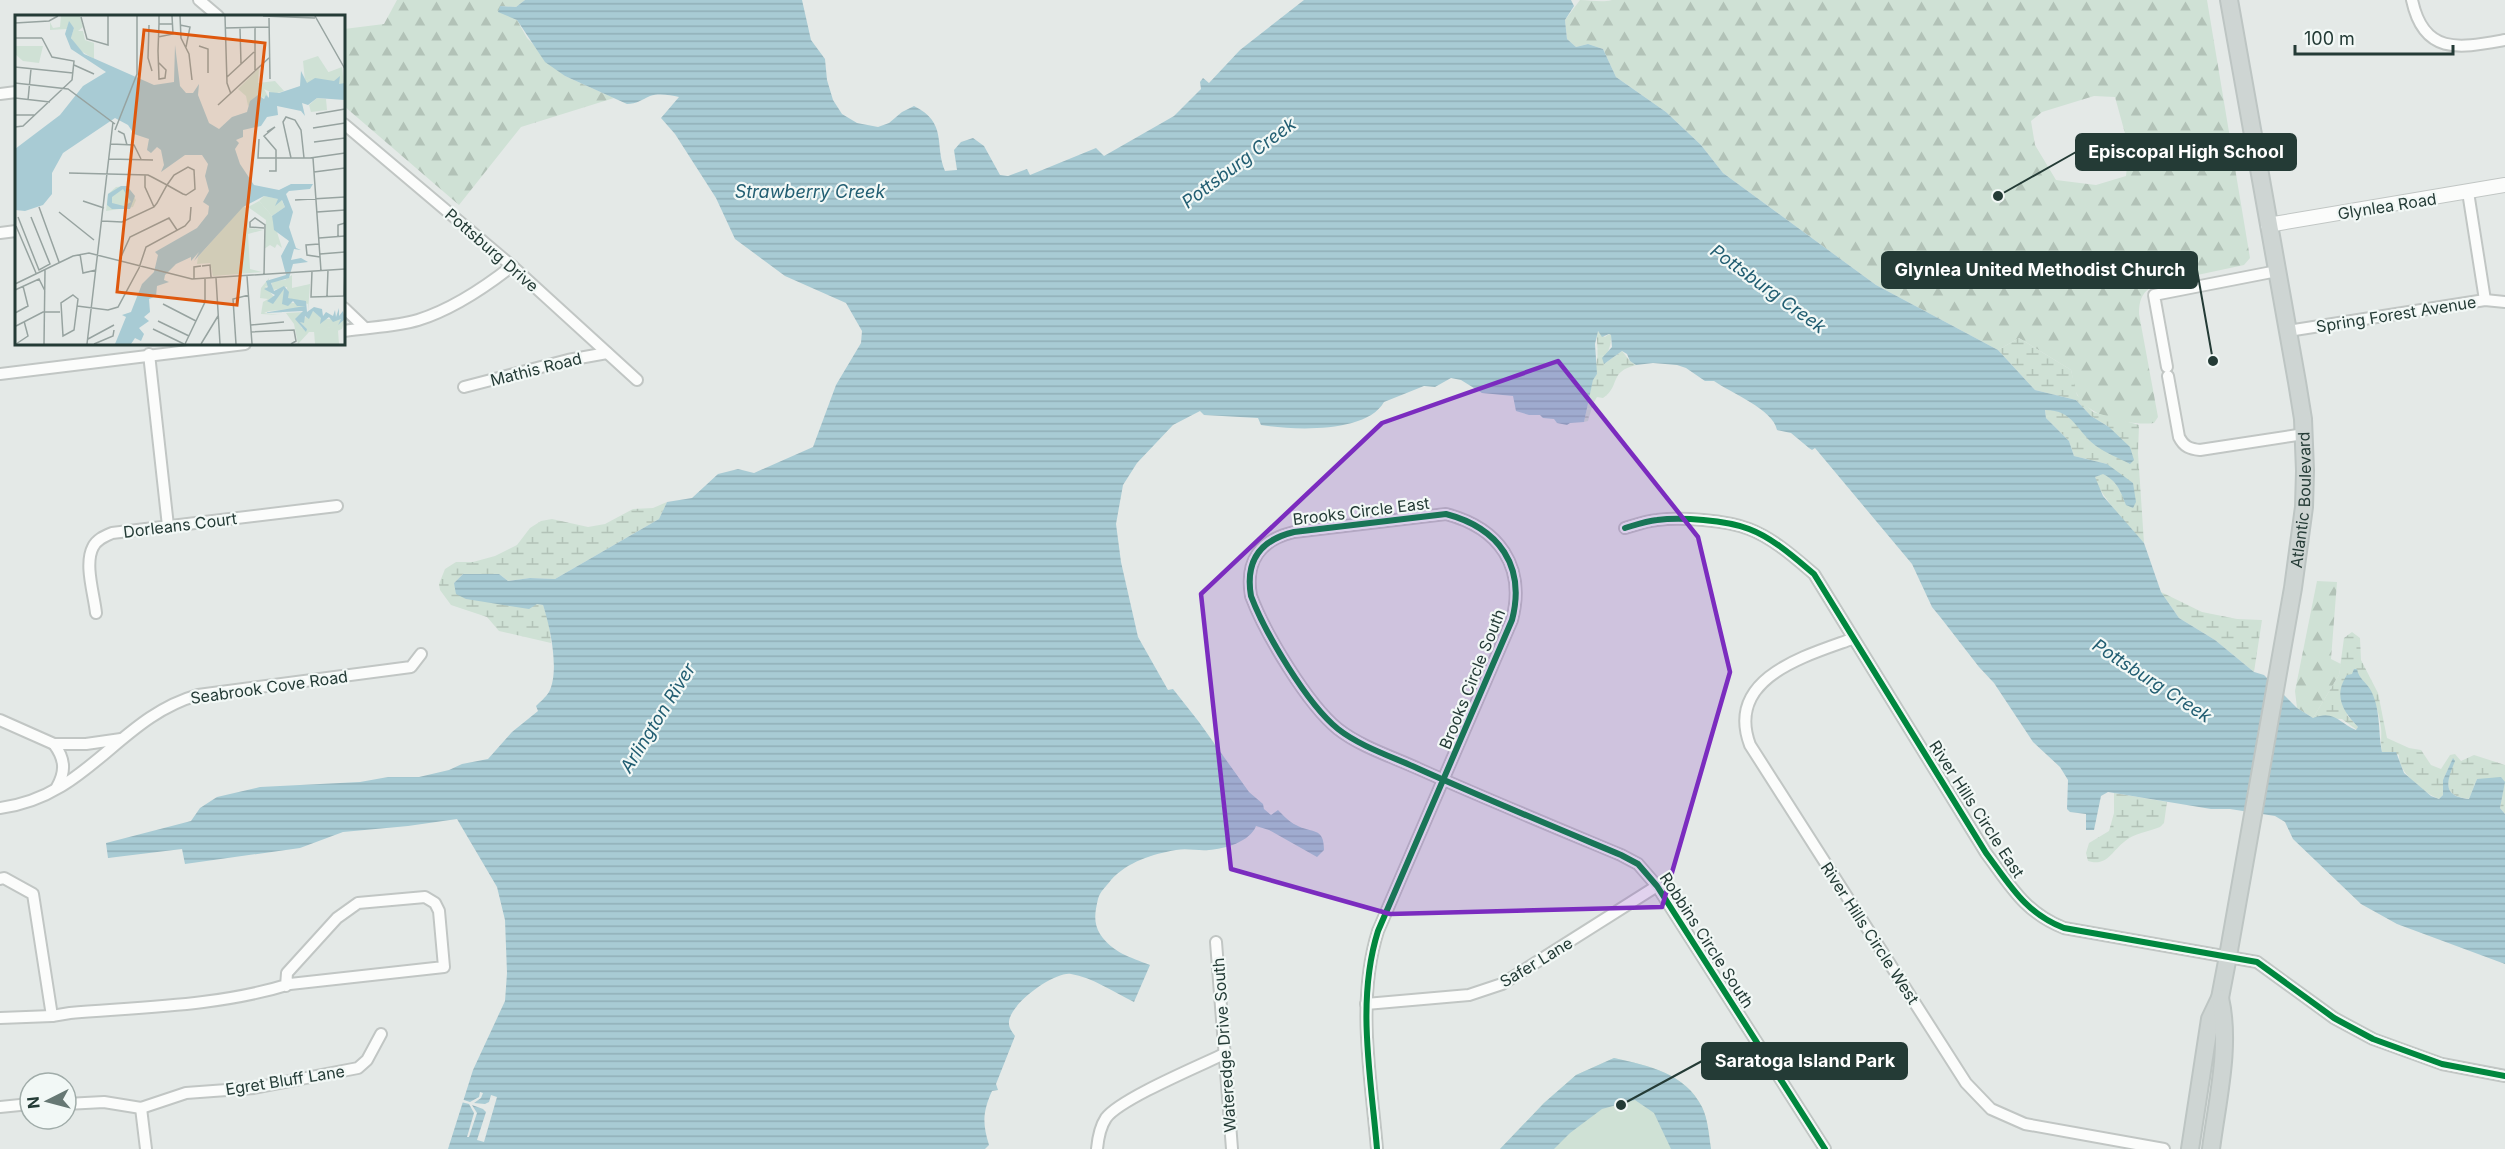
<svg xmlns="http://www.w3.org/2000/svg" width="2505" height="1149" viewBox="0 0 2505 1149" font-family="Inter,sans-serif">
  <defs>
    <pattern id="forest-firs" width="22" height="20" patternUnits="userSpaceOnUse" patternTransform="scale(1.5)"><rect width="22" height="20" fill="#cfe1d5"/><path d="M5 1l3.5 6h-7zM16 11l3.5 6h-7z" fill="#b2c2b7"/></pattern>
    <pattern id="wetland-marsh" width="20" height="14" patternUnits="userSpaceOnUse" patternTransform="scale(1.5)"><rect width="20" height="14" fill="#cfe1d5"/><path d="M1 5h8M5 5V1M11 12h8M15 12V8" fill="none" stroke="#b2c2b7"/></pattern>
    <pattern id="water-rules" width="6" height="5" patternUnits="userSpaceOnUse" patternTransform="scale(1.5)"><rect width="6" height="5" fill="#a8cbd4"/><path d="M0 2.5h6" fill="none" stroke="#90afb7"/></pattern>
  </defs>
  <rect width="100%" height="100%" fill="#e4e9e7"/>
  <!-- forest -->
  <g fill="url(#forest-firs)" fill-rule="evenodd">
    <path d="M397 0H525L516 7 500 6 517 20 527 38 565 76 614 98 521 127 459 205 344 106V29L384 24Z"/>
    <path d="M1580 0C1592 0 1601 3 1612 0H2207L2250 258 2244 265 2160 283C2144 289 2139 297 2139 314L2158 417 2154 423C2131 426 2087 417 2077 394 2073 387 2073 377 2071 370L2019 338 1998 350 1876 285 1723 173 1701 145 1666 112 1616 77 1603 49 1588 44 1576 47 1567 39 1565 20ZM2094 96 2115 97 2129 148 2126 176 2096 185 2056 180 2035 145 2031 121 2042 112Z"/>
    <path d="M2317 581 2337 582 2331 659 2341 664 2339 675 2313 718 2297 708 2295 691Z"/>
  </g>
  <!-- wetland -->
  <g fill="url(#wetland-marsh)">
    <path d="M1597 331 1605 337 1609 334 1611 335C1612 347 1606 353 1604 364L1622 351 1630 361 1636 365C1608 372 1621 386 1603 398L1597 397 1593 404 1588 421 1584 422 1593 379 1597 374 1595 366C1600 357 1596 342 1597 331Z"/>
    <path d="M2019 338 2071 370 2077 395 2093 412 2139 425 2138 453 2144 543 2120 518 2096 484 2095 477 2103 473C2117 481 2120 490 2126 504L2133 508 2107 464 2074 456 2069 441 2046 418 2045 409C2059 410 2069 414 2078 426L2109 427 2091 416 2076 400 2035 390 1998 350Z"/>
    <path d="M667 502 659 519 555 579 530 578 508 581 499 574H463L454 583 543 605 549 622 551 643 499 631 487 617 451 605 440 590 439 584 445 569 456 562H473L495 556 517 545 530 528 541 521 552 519 588 527 605 524 633 509 653 508Z"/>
    <path d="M2161 592 2202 612 2237 619 2262 620 2254 672 2215 640 2179 618Z"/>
    <path d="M2352 632 2360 638 2361 660 2378 693 2387 738 2409 748 2421 750 2431 765 2441 769 2450 755 2455 754 2461 761 2474 755 2505 765V814L2500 808 2504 783 2477 779 2469 799C2441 796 2447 781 2454 761L2453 759 2443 780V795L2439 799C2423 792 2398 773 2399 755L2382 752C2380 744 2382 736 2381 728 2379 709 2371 690 2358 677L2347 715 2358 727 2357 730 2342 719 2313 718 2339 675 2344 638Z"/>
    <path d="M2114 793 2167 802 2164 823 2160 827C2150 831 2132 834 2124 842 2112 851 2107 867 2088 861L2086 853 2089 843 2109 831 2114 813Z"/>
  </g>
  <!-- green -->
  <path fill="#cfe1d5" d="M1614 1058C1649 1066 1685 1073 1702 1107 1708 1119 1709 1136 1711 1149H1500L1544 1103 1576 1075Z"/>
  <!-- water -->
  <g fill="url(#water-rules)">
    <path d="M525 0H802L811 40 825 59 827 80 833 100 842 114 857 123 878 127 889 123 902 112 914 106C948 123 934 144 945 171L957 170 954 150 961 142 973 138 984 146 1000 175 1008 176 1027 169 1030 175 1096 148 1104 156 1174 116 1201 89 1200 82 1203 78 1209 83 1240 50 1304 0H1571L1574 6 1565 20 1567 39 1576 47 1588 44 1603 49 1616 77 1666 112 1701 145 1723 173 1876 285 1998 350 2035 390 2076 400 2091 416 2109 427 2130 447 2134 460 2130 464C2119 458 2106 453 2096 446 2076 431 2074 410 2045 410L2046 418 2069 441 2074 456 2107 464 2133 483 2136 502 2133 508 2126 505C2120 490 2117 481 2103 474L2095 477 2103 496 2144 543 2161 592 2179 618 2215 640 2254 672 2264 675 2297 708 2313 718C2335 709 2340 724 2356 730L2358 727C2343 711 2333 696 2347 675L2352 674 2354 669H2357C2359 679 2365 681 2370 689 2381 708 2378 732 2382 752H2396L2404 773 2431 796 2439 799 2443 795V780L2453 758 2455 761C2447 781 2441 796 2469 799L2477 779 2501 777 2505 782 2500 808 2505 814V964L2397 924 2361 904 2293 839 2285 822 2275 816 2230 809H2211L2108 792 2101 796 2094 830H2086V814L2070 812 2067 809 2068 780 2060 767 2033 742 1994 683 1979 667 1941 618 1932 607 1912 564 1815 448 1812 450 1809 448 1791 433 1777 430C1773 409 1731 393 1714 381H1705L1686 368 1677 365 1653 363 1636 365 1630 361 1627 354 1622 351 1604 364 1602 358 1612 347 1611 335 1609 334 1602 337 1598 331 1595 344 1597 374 1593 380 1584 422 1570 423 1567 425 1557 423 1554 419 1543 418 1540 415H1529L1516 411 1513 396 1482 393 1461 380 1451 378 1435 387 1424 386 1384 402C1366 434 1291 430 1261 425L1258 418 1204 415 1200 411 1173 425 1137 463 1123 485 1116 524 1121 562 1138 637 1168 690 1173 689 1199 722 1249 792 1263 804 1264 809 1271 815 1278 810C1283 815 1289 822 1296 825 1312 834 1324 826 1324 850L1317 857 1269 830 1256 826C1250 842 1224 849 1209 850 1198 851 1187 848 1176 850 1153 854 1127 862 1111 880 1106 887 1100 891 1098 899 1095 912 1093 922 1100 934 1113 953 1130 957 1150 965L1134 1002C1113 992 1092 977 1071 974 1055 971 1007 1005 1009 1024 1009 1028 1013 1033 1015 1036L996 1084 998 1090 992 1091C983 1111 982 1123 989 1145L985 1149H448L473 1070 505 1001 507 973 505 920 497 887 457 819 408 826 343 832 300 848 185 864 182 849 108 858 106 843 191 821 200 808 217 797 260 787 360 782 388 777H419L449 770 462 764 488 759 512 732 538 711 536 706C540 702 546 697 549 692 560 671 550 626 543 605L537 604 529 609 466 599 456 594 454 583 463 574H499L508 581 530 578 555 579 659 519 667 502 692 498 718 474 738 469 754 473 813 447 836 385 861 343 862 331 846 303 785 276 735 239 716 198 675 134 661 118 679 97C670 95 659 93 650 96 641 100 637 104 627 104L565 76 545 62 517 20 498 12 500 6 516 7Z"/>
    <path d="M1614 1058C1649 1066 1685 1073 1702 1107 1708 1119 1709 1136 1711 1149H1671L1654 1113 1635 1100 1602 1109 1570 1133 1554 1149H1500L1544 1103 1576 1075Z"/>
  </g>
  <!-- pier -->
  <path fill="#e4e9e7" d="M480 1092 483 1093 481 1098 474 1103 485 1104 489 1102 491 1095 497 1097 484 1142 477 1140 486 1112 483 1109 472 1105 477 1113 469 1137H467L474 1113 469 1104 461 1102V1099L470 1102 479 1097Z"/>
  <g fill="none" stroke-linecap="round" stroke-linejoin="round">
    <!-- minor casing -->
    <g stroke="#c1c6c4" stroke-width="14">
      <g id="minor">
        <path d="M199 0 218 16"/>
        <path d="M2412 0C2424 56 2460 48 2505 40"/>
        <path d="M0 94 16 92"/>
        <path d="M344 124 512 266 637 380"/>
        <path d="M2468 192 2485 300"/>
        <path d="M0 233 16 231"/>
        <path d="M344 308 365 328"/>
        <path d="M344 331C368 327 395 327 418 320 453 309 484 288 512 266"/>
        <path d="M2288 331 2485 300 2505 302"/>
        <path d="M149 354 168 526"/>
        <path d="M2167 367 2154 295 2277 271"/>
        <path d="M0 374 245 344"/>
        <path d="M2168 376 2179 437C2184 447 2190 449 2200 450L2304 434"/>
        <path d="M464 387 568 360 607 353"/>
        <path d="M1625 528C1635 525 1646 521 1657 520 1681 517 1726 520 1749 529 1773 538 1795 558 1814 574L1986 853C2010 885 2025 913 2064 928L2257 962 2334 1018 2373 1039 2442 1064 2505 1076"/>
        <path d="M96 613C94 594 84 564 93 547 97 539 105 536 112 533L337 506"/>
        <path d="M1852 639C1805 656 1725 678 1750 745L1966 1083 1991 1109 2025 1124 2164 1149"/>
        <path d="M0 720 54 744H86L121 739"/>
        <path d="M54 744C65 759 66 771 57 787"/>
        <path d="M0 808C88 797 119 717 198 695L411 667 421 654"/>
        <path d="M0 879 4 878 33 894 52 1016"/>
        <path d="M1216 942 1232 1149"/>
        <path d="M1366 1004 1469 995 1502 984 1657 886"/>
        <path d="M0 1018 52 1016 70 1013C143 1007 220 1006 290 984L444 967 439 911 435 903 425 897 358 903 337 918 287 973 286 986"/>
        <path d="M66 1104 104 1102 141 1108 186 1093 254 1088 358 1068 367 1060 381 1034"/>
        <path d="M0 1107 30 1104"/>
        <path d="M141 1108 146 1149"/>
        <path d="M1097 1149C1098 1138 1100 1127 1106 1118 1120 1099 1199 1066 1224 1054"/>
        <path d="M1377 1149C1371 1077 1356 1001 1378 931L1512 620C1526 566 1499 528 1446 514L1294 532C1260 540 1245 561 1251 596 1265 633 1307 704 1338 729 1361 747 1393 757 1419 769 1486 799 1554 827 1621 855L1638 864 1657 886 1825 1149"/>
      </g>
    </g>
    <!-- tertiary casing -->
    <g stroke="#c1c6c4" stroke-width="16">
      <path id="tertiary" d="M2268 225 2505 185"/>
    </g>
    <!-- primary casing -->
    <g stroke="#bdc5c3" stroke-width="20">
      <g id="primary">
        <path id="s1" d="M2190 1149 2210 1019 2220 998 2228 956 2293 588 2304 507 2305 471 2303 419 2297 382 2229 0"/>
        <path d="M2211 1149C2217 1101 2231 1046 2220 998"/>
      </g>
    </g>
    <!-- minor -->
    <use href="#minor" stroke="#fbfcfb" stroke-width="10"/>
    <!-- tertiary -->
    <use href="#tertiary" stroke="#fbfcfb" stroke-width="14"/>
    <!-- primary -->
    <use href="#primary" stroke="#ced5d3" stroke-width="16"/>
    <!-- cycleway casing -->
    <g stroke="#f2f8f6" stroke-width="10">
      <g id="cycleway">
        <path d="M1625 528C1635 525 1646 521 1657 520 1681 517 1726 520 1749 529 1773 538 1795 558 1814 574L1986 853C2010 885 2025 913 2064 928L2257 962 2334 1018 2373 1039 2442 1064 2505 1076"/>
        <path d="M1377 1149C1371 1077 1356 1001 1378 931L1512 620C1526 566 1499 528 1446 514L1294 532C1260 540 1245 561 1251 596 1265 633 1307 704 1338 729 1361 747 1393 757 1419 769 1486 799 1554 827 1621 855L1638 864 1657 886 1825 1149"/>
      </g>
    </g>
    <!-- cycleway -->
    <use href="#cycleway" stroke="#00873e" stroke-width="6"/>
  </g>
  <!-- marked area -->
  <path fill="#7b2cbf" fill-opacity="0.2" stroke="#7b2cbf" stroke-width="4.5" stroke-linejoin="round" d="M1558 361 1698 537 1730 672 1662 907 1390 914 1231 869 1201 594 1382 423Z"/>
  <g text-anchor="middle" stroke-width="4.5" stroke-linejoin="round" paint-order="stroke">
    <!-- street labels -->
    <g font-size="16" fill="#243b36" stroke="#f2f8f6">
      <text transform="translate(2387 206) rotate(-9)" y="6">Glynlea Road</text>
      <text transform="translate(492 250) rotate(41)" y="6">Pottsburg Drive</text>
      <text transform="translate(2396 314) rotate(-9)" y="6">Spring Forest Avenue</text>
      <text transform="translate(536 369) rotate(-14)" y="6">Mathis Road</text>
      <text dy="6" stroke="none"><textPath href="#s1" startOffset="660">Atlantic Boulevard</textPath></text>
      <text transform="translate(1361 511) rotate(-7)" y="6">Brooks Circle East</text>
      <text transform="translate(180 525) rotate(-7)" y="6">Dorleans Court</text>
      <text transform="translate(1472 679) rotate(-68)" y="6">Brooks Circle South</text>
      <text transform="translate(269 687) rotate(-8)" y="6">Seabrook Cove Road</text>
      <text transform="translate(1977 809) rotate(57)" y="6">River Hills Circle East</text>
      <text transform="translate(1870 933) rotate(57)" y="6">River Hills Circle West</text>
      <text transform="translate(1707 940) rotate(57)" y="6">Robbins Circle South</text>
      <text transform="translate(1536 962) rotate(-31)" y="6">Safer Lane</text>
      <text transform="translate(1224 1045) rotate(-94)" y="6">Wateredge Drive South</text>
      <text transform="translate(285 1080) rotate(-9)" y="6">Egret Bluff Lane</text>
    </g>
    <!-- water labels -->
    <g font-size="18" font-style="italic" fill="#225e72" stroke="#f2f8f6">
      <text transform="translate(1239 163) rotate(-37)" y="6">Pottsburg Creek</text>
      <text x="810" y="198">Strawberry Creek</text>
      <text transform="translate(1768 289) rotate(36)" y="6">Pottsburg Creek</text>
      <text transform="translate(2152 681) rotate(33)" y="6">Pottsburg Creek</text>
      <text transform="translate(658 718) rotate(-58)" y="6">Arlington River</text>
    </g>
  </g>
  <!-- overview -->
  <g transform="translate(15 15)">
    <rect width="330" height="330" fill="#e4e9e7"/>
    <path d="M46 1H65L68 12 63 16H68L70 25 79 28V44L61 33 56 22 59 13 54 7 52 14 35 15V7L38 13 45 12ZM0 31H28L24 48 8 46 0 39ZM303 41 314 58 290 66 288 46ZM244 53 243 68 260 66 269 76 259 79 249 74 254 83 242 82 233 91 231 81 223 74ZM302 83 311 84 312 95 296 97 294 90ZM244 186 257 201 267 233 262 229 260 233 255 230 249 234 251 205 233 192ZM228 191 233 194V213L248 215 233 219 235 254 247 257 198 261 195 248 182 249 183 242ZM314 312 323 316 324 329H300L299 316Z" fill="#cfe1d5"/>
    <path d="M327 52 330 79 310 81 290 70V66ZM249 181 264 184 262 189 266 184 270 192 257 201 244 186ZM277 260V273L295 269 293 297V289L273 283 272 272 258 275 256 266 270 265ZM254 263 253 272 250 271 260 283 255 287 261 284 269 274V287L289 289V293L254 296 249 298 265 300 246 299 248 287 253 284 245 283 246 273ZM298 296 308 304H327L323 310 330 304 327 314 320 317 314 312 306 317H294L283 329 279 309 271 298 289 297 282 305 287 313 292 314 285 307Z" fill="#cfe1d5"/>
    <path d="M112 171 121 185 118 192 91 196 93 179 101 172Z" fill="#cfe1d5"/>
    <path d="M54 6 59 13 56 23 69 39 139 70 159 67 160 30 165 71 171 78H178L184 69 183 80 194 108 204 114 217 102 232 97 235 86 243 80 249 84 251 80 254 83V77L264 78 285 71 286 56 292 68 300 63 319 66 325 61 324 69 330 68V85L302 83 293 90 287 88 290 101 286 96 262 91 263 100 252 102 246 111 228 115V122L221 125 224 128 220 134 225 149 239 170 264 175 276 169H298L295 174 274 176 271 179 278 197 274 212 281 233 286 235 279 234 276 245 286 243 293 247 278 249 274 263 256 268 259 276 269 271 274 277 273 283 291 286 292 297 299 292 307 294 308 301 311 297 318 301 320 295 321 302 324 293V301L328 296 330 304 323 310 326 304 318 307 314 302 305 309 306 303 298 296 294 304 290 301 289 308 285 307 292 314 291 317 280 304 288 296 248 298 290 291H282L278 286 273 291 267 289 269 274 258 289 252 286 260 280 249 274 253 272 251 266 271 260 266 241 274 226 259 215 258 207 257 201 270 192 267 185 260 191 263 184 249 181 228 192 179 246 184 237 176 246V242L161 249 150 260 149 265 154 267 142 271 141 281 134 284 135 297 129 302 134 306 124 313 129 319 126 326 120 323 116 329H100L111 302 107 300 116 297 127 269 139 257 143 240 140 237 182 213 193 199 194 191 188 187 194 176 190 161 193 149 187 140H170L146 157 149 150 146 135 142 132 136 138 132 135 134 124 119 119 113 110 100 103 48 138 37 158V179L28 190 10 196 0 195V134L45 100 68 71 91 57 56 34 50 19ZM106 171H112L120 181 115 194H97L92 190 93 179ZM108 174 116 187 109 191 97 188V182Z" fill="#a8cbd4" fill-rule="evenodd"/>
    <path fill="none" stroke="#97a3a0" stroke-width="1.5" d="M144 1V9H158M165 1 166 23 174 39 177 65M210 1 212 68 216 79M248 1 300 3M300 1 330 54M66 2 72 24 93 30V1M254 3 255 64M0 8 34 6 43 1M134 10 133 43 137 56M165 10 175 12 171 32M240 12V55M210 13 254 12M225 13 226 49M143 22 158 19 157 1M0 23H27M184 31 193 34V58M143 47 151 55 150 63 144 64 143 36 144 9M59 50 79 59M0 52 58 58M212 62 239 37M0 68 53 74 100 109M0 83 35 87M13 85 16 54M203 90 255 42M301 99 330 94M0 100H20M0 112 8 111 57 65 59 46 37 42 27 23M298 113 330 108M100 115 122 59V1M103 116 109 119 112 130M252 117 260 112 249 121 261 135V156H254M244 124 243 143H295L330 138M299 127 330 123M96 129 119 130 126 144M276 143 268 107 271 102 280 105 286 115 289 143M298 143 306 256M94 144 138 145M299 157 330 153M54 158 133 160 137 162 152 170 168 179 171 180 180 174 179 155 173 152 159 160 152 170 142 188 139 192 107 207 87 206M130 160V172L139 192M280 185 330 182M68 186 89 193M24 192 44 247M44 197 79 225M302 197 330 195M3 202 24 255 35 249 16 202M1 211 21 258M323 222V210L330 208M304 223 330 221M304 229 291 230 292 240 305 242M65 239 68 258 81 255M305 239 330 237M105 244 115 222 154 203 162 215M187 251 195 250 196 262M297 256 296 282 330 281M249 260 250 210 240 203 235 207V212L249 213M232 261 237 329M201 263 205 329M179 264V252L186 251M0 269 58 241 74 238 177 264 330 254M0 275 24 264 30 276M58 280 63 284 59 315 48 321 46 288ZM312 281 313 255M329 281 330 255M148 289 181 306M62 291 93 295 103 292 124 253 131 232 170 211 175 205 176 192M0 298 13 291 8 271M143 306 174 321M236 310 269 307M1 311 28 297H45M138 314 169 329M236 317 279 315 281 326 276 329M73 324 99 310M1 329 13 321 9 306M29 329 30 255M72 329 98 107M79 329 98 321 99 315M170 329 190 287V264M186 329 203 301M221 329 218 284 234 280"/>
    <path fill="#de580e" fill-opacity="0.15" stroke="#de580e" stroke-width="3" d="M129 15 250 28 222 290 102 277Z"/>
    <rect width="330" height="330" fill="none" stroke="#243b36" stroke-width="3"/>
  </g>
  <!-- callouts -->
  <path fill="none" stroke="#243b36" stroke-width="2" d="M1998 196L2076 152M2213 361L2197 270M1621 1105L1702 1061"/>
  <g fill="#243b36" stroke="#f2f8f6" stroke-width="2">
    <circle cx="1998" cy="196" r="6"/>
    <circle cx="2213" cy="361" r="6"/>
    <circle cx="1621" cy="1105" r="6"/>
  </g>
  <g fill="#243b36" stroke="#243b36" stroke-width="2">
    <rect x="2076" y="134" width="220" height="36" rx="6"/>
    <rect x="1882" y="252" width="315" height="36" rx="6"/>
    <rect x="1702" y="1043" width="205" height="36" rx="6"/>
  </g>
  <g font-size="18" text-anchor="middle" font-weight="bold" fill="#fff">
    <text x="2186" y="158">Episcopal High School</text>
    <text x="2040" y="276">Glynlea United Methodist Church</text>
    <text x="1805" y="1067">Saratoga Island Park</text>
  </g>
  <!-- north arrow -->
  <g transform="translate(48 1101) rotate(264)"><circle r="28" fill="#f2f8f6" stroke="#a0aca9" stroke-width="1.5"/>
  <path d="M0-4.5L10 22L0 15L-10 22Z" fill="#677874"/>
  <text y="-9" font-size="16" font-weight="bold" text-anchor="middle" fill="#243b36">N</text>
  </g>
  <!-- scale -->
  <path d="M2295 45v9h158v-9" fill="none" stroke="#243b36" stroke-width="3"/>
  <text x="2304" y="45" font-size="18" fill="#243b36" stroke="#f2f8f6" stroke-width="4.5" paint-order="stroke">100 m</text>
</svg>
